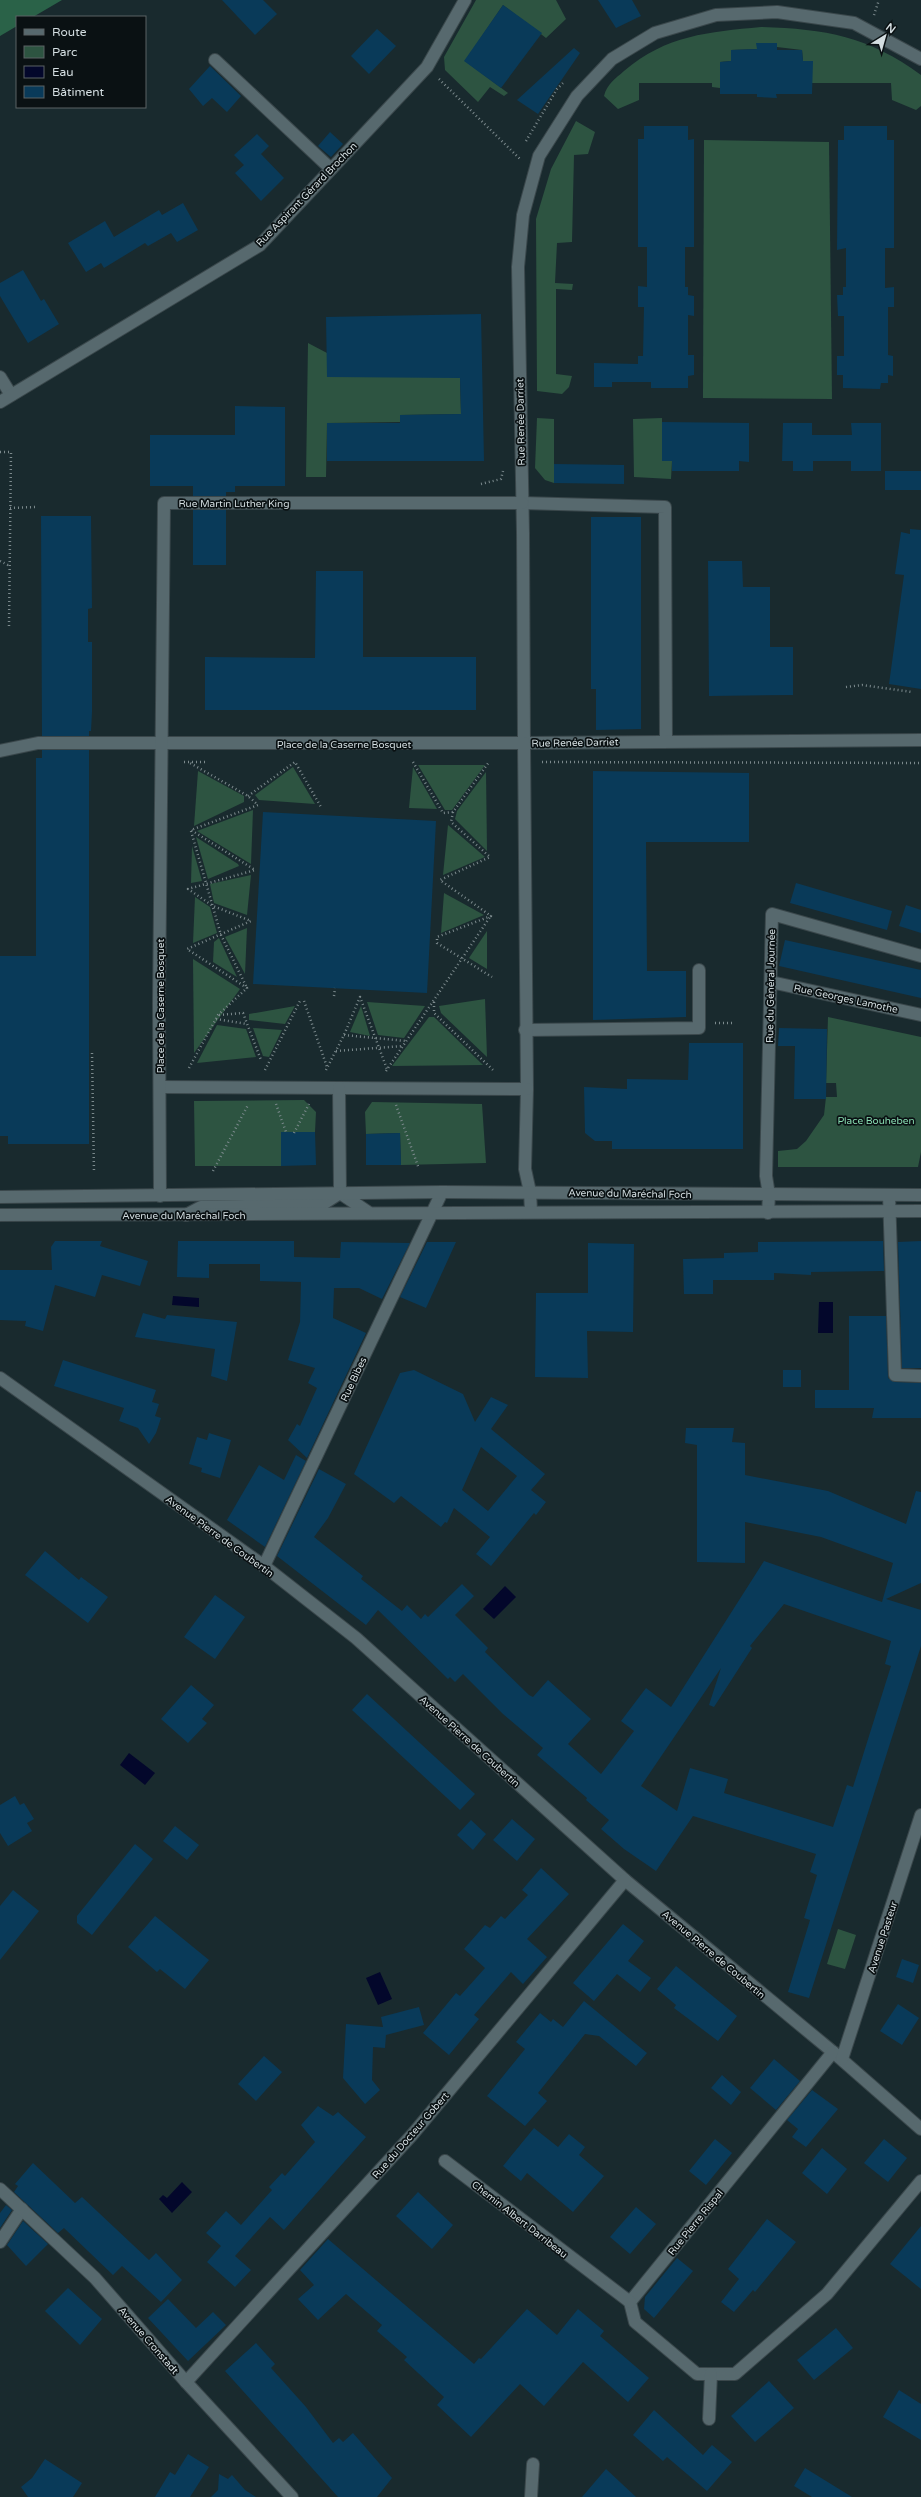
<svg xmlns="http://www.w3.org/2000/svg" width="921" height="2497" viewBox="0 0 921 2497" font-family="'Varela Round',sans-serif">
  <rect width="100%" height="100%" fill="#192a2e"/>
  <!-- green -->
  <g fill="#2d5441">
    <path d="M476 0H556L566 19 546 38 503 5 465 61 508 93 504 96 490 87 478 102 445 70 444 57Z"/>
    <path d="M761 27C825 29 868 36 921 75V106L916 110 892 100 891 83H812L803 61 802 50 777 47 776 43H757V49L731 50V61L720 62V88L712 87V83H639V100L618 109 604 96C607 84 615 79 624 71 666 35 709 32 761 27Z"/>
    <path d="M576 121 595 132 588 154 574 155 572 242 557 243 555 283 573 284 572 290 556 289V374L572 376 569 387 562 394 537 391 536 219 551 169Z"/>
    <path d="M704 140 829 142 832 399 703 398Z"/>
    <path d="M308 343 327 353 460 378 461 414 400 415V422L327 423 326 477H306Z"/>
    <path d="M537 418 554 419V483L545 480 535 468Z"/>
    <path d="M662 418V461H672L671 479 634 477 633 419Z"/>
    <path d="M418 765H485L452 810H445Z"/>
    <path d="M293 767 315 804 259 800 255 795Z"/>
    <path d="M413 767 437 809 409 808Z"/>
    <path d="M198 771 244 796V802L194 826Z"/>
    <path d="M486 772 487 851 455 819 457 811Z"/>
    <path d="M253 810 251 864 197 831Z"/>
    <path d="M448 825 485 857 443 875Z"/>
    <path d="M196 837 238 864 239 866 208 879Z"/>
    <path d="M192 846 202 881 191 883Z"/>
    <path d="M251 875 247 915 214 903 210 884Z"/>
    <path d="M444 893 484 915 441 933Z"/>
    <path d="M195 897 210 907 217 933 193 943Z"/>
    <path d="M247 928 245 974 225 937Z"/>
    <path d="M487 931V969L469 958Z"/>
    <path d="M219 938 237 977 213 962 214 942Z"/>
    <path d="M193 959 240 989 194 1053Z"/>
    <path d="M485 999 487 1057 441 1013 439 1006Z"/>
    <path d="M367 1002 425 1006 404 1038 378 1035Z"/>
    <path d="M295 1006 285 1024 249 1020V1014Z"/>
    <path d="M361 1006 370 1036 350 1032Z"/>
    <path d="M429 1017H434L483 1065 392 1066Z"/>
    <path d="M828 1017 921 1037V1152L918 1167H778V1151L797 1149 806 1141 824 1115 826 1097H837L836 1083H826Z"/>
    <path d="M217 1025 246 1029 256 1057 197 1063Z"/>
    <path d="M253 1028 282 1030 269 1057 263 1056Z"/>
    <path d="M304 1100 316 1112 315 1132H286L281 1166H195L194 1101Z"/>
    <path d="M372 1102 482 1104 486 1163 401 1165 400 1133 366 1134 365 1112Z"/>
    <path d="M838 1929 856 1935 845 1969 827 1964Z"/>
  </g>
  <!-- forest -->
  <path fill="#2a6248" d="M0 0H62L33 17H17V26L0 36Z"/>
  <!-- water -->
  <g fill="#03072b">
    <path d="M173 1296 199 1298V1307L172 1305Z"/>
    <path d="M819 1302H833V1333H818Z"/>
    <path d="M505 1586 516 1597 494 1619 483 1609Z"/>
    <path d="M129 1753 155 1773 145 1785 120 1765Z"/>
    <path d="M380 1972 392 1999 378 2005 366 1978Z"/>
    <path d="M182 2182 192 2192 172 2213 159 2199 163 2195 167 2198Z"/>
  </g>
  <!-- building -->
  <g fill="#093a59" fill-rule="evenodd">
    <path d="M222 0H263L277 14 255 35Z"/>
    <path d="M598 0H632L641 16 616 28Z"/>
    <path d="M503 5 542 33 501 88 464 61Z"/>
    <path d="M377 29 396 46 369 74 351 56Z"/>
    <path d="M756 43H777V50H802L803 61H813L812 94H776L777 98 757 97V94H720V62L731 61V50L757 49Z"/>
    <path d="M574 48 580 53 538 114 517 100Z"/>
    <path d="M210 66 241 96 227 112 212 98 203 106 189 89Z"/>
    <path d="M644 126H688V140L694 139V247H685V287H688V295L694 296V316L688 315V355H694V375L688 376V388H651V382H612V387H594V363L638 364V356H643L644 307H638V286L647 287V247H638V139H644Z"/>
    <path d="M844 126H887V140H894V248H885V288L894 287V307H888V355L893 356V376L888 375V383H881L880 389 843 388V375H837V356H844V316H838L837 295H843V287H846V248L837 250 838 140H844Z"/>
    <path d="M330 132 343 144 331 157 318 146Z"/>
    <path d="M257 134 269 146 261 154 284 178 261 201 235 173 244 165 234 155Z"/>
    <path d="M183 203 198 230 177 242 171 233 148 246 145 243 104 268 101 263 86 272 68 243 105 221 114 237 159 210 162 215Z"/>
    <path d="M23 270 41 301 44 299 59 324 28 343 0 296V283Z"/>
    <path d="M481 314 484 461H327V423H400V415L461 414 460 378 327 377 326 317Z"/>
    <path d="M235 406 285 407V486H235V492H226V496H193V486H150V435H235Z"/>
    <path d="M662 422 749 423V462L739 461V471H672V461H662Z"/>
    <path d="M783 423H812V435H852L851 423H881V471H851V461H813V471H793V461H782Z"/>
    <path d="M554 464 624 465V484L554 483Z"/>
    <rect x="885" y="471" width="36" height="19"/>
    <rect x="193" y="510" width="33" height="55"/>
    <path d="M41 516H91L92 608 88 609V642H92V712L91 731H89V736H42Z"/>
    <path d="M591 517H641V729L596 730V689H591Z"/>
    <path d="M910 529 921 530V689L889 684 904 575 895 574 901 532 910 534Z"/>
    <path d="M708 561H742L743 587H770V647H793V695L709 696Z"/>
    <path d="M316 571H363V657H476V710H205V657L315 658Z"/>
    <path d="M42 750H89V1144H8V1136H0V956H36V758H42Z"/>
    <path d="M593 771 749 773V842H646L647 971H686V1017L593 1020Z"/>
    <path d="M263 812 436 821 427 993 253 984Z"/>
    <path d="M796 883 892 911 887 930 790 903Z"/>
    <path d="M906 905 921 910V933L899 926Z"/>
    <path d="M785 940 921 970V998L779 966Z"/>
    <path d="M779 1028 827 1029 826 1099H794L795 1046H778Z"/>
    <path d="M689 1043H743V1149H612V1141H595L585 1133 584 1087 627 1089V1079L688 1080Z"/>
    <path d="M281 1132H315L316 1165 281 1166Z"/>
    <path d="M400 1133 401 1165H366V1134Z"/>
    <path d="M55 1241H102L100 1246 148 1261 140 1286 102 1275 95 1297 55 1285 43 1331 25 1326 26 1321 0 1320V1270H52L51 1247Z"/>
    <path d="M178 1241H294V1257L340 1258 341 1242 410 1243 382 1299 359 1288H334L333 1318 366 1333 307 1458 288 1440 297 1424 300 1426 317 1388 308 1383 315 1368 288 1360 300 1322 301 1282 260 1281V1264H209V1278L177 1277Z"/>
    <path d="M883 1241 884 1271 811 1272V1275L774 1273V1280H713V1294H684L683 1259 724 1258V1253L758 1252V1242Z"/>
    <path d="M921 1241V1368H902L898 1242Z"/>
    <path d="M427 1242H456L426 1308 400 1297Z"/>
    <path d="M588 1243 634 1244 633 1332 587 1331 588 1378 535 1377 536 1293H588Z"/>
    <path d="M143 1313 165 1319 167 1315 237 1322 227 1381 211 1376 215 1349 135 1337Z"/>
    <path d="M849 1316H886L888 1378 895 1382 921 1383V1418H872L874 1408H815V1390H849Z"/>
    <path d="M63 1360 156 1390 152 1402 159 1404 155 1416 161 1418 156 1433 149 1444 138 1428 119 1421 124 1408 54 1386Z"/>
    <path d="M414 1370 463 1394 475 1422 491 1397 508 1405 491 1429 545 1474 531 1490 546 1502 536 1515 534 1513 491 1566 476 1554 490 1537 454 1508 447 1523 445 1522 441 1527 401 1496 394 1503 354 1474 400 1373ZM481 1447 517 1476 488 1511 462 1490Z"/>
    <rect x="783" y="1370" width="18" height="17"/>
    <path d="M686 1428H734L732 1442 745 1443V1475L828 1491 906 1524 916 1491 921 1492V1583L886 1599 921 1610V1646L809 1998 788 1992 810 1920 804 1918 817 1875 810 1872 816 1854 693 1816 656 1871 624 1849 601 1829 609 1820 586 1800 587 1798 537 1755 543 1748 503 1714 463 1674 455 1682 450 1677 448 1679 378 1610 366 1625 277 1556 319 1469 346 1484 328 1518 314 1537 363 1576 361 1579 402 1611 407 1605 421 1619 425 1614 428 1617 462 1584 474 1596 455 1615 488 1648 485 1652 529 1695 533 1697 548 1680 591 1719 568 1744 601 1774 634 1731 621 1721 646 1688 671 1707 764 1561 882 1602 893 1563 821 1537 745 1522V1563L697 1562V1445L685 1443ZM784 1604 891 1641 885 1664 891 1666 853 1787 847 1785 833 1827 724 1793 728 1779 690 1768 677 1811 641 1786 721 1668 709 1705 714 1707 752 1648 750 1646Z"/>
    <path d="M209 1433 231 1440 220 1478 201 1472 202 1468 189 1464 197 1437 207 1440Z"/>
    <path d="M296 1455 306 1461 265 1547 227 1520 259 1465 284 1480Z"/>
    <path d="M45 1551 79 1580 81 1577 108 1597 88 1623 25 1575Z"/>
    <path d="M215 1595 245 1617 215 1659 184 1637Z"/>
    <path d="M191 1685 214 1705 202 1719 207 1723 188 1743 161 1719Z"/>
    <path d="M367 1694 475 1794 460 1810 352 1710Z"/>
    <path d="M15 1796 20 1805 24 1803 34 1819 27 1823 32 1831 8 1846 0 1833V1805Z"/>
    <path d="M512 1819 535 1839 517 1861 493 1840Z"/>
    <path d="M471 1820 486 1834 473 1850 457 1835Z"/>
    <path d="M175 1826 199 1845 187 1860 163 1841Z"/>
    <path d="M135 1844 153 1859 92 1935 77 1923V1916Z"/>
    <path d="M541 1868 569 1894 527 1939 547 1957 523 1984 511 1972 474 2015 479 2019 449 2055 423 2033 456 1993 460 1996 485 1968 464 1949 485 1925 490 1928 501 1916 505 1919 528 1895 522 1890Z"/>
    <path d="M13 1890 39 1911 0 1960V1906Z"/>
    <path d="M155 1916 209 1960 185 1989 160 1969 157 1972 128 1947Z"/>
    <path d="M623 1924 644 1941 628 1961 651 1978 640 1992 617 1974 594 2001 573 1983Z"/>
    <path d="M902 1959 919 1965 913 1983 896 1977Z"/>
    <path d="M676 1966 737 2016 718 2041 674 2008 676 2005 657 1989Z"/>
    <path d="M584 2001 647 2053 636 2066 599 2036 585 2034 538 2093 547 2101 525 2126 487 2096 525 2049 516 2042 540 2013 551 2022 553 2019 563 2027Z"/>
    <path d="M898 2004 919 2018 902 2045 880 2031Z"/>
    <path d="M419 2007 424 2025 386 2035 385 2048 373 2047 372 2080 380 2090 365 2104 343 2078 346 2024 383 2027 381 2017Z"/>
    <path d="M264 2056 282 2072 256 2101 238 2084Z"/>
    <path d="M774 2059 800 2081 776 2110 750 2088Z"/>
    <path d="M722 2075 741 2092 731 2105 711 2088Z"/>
    <path d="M812 2090 838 2109 806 2147 792 2137 798 2129 787 2120Z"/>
    <path d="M318 2106 333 2116 338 2112 366 2137 284 2230 270 2217 235 2256 251 2270 235 2287 207 2262 221 2246 206 2233 226 2211 241 2225 272 2190 269 2187 282 2173 285 2176 315 2142 301 2125Z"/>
    <path d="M534 2128 558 2147 569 2134 585 2147 579 2155 604 2176 573 2212 527 2173 521 2181 503 2166Z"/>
    <path d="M715 2139 732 2153 706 2185 689 2171Z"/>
    <path d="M884 2139 907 2158 888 2182 864 2163Z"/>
    <path d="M822 2148 847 2169 827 2194 802 2173Z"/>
    <path d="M33 2163 75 2203 82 2197 149 2260 156 2253 182 2280 161 2302 122 2266 113 2275 64 2228 58 2233 14 2192 18 2186 15 2184Z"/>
    <path d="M418 2192 453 2225 432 2249 396 2216Z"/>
    <path d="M6 2205 12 2210 0 2228V2213Z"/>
    <path d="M636 2207 656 2224 630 2254 610 2237Z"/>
    <path d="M767 2219 796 2242 755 2292 753 2290 734 2312 721 2302 739 2279 728 2269Z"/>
    <path d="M23 2221 48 2244 26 2266 7 2245Z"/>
    <path d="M921 2226V2289L890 2264Z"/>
    <path d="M328 2239 474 2364 479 2358 481 2359 527 2309 557 2335 578 2309 604 2331 600 2336 649 2378 628 2402 583 2362 544 2406 520 2384 471 2437 437 2405 444 2397 404 2360 407 2357 377 2331 382 2325 346 2294 318 2320 298 2299 314 2285 300 2270Z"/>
    <path d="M677 2258 693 2271 654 2318 644 2309 645 2297Z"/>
    <path d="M68 2288 102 2319 80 2345 45 2311Z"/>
    <path d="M168 2299 196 2328 213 2312 226 2325 188 2361 148 2318Z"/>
    <path d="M836 2328 853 2348 814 2380 797 2360Z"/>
    <path d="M256 2343 275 2364 271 2368 306 2407 333 2443 339 2438 343 2442 353 2433 392 2478 377 2497H338L225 2371Z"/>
    <path d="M769 2381 794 2408 755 2442 731 2416Z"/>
    <path d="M899 2390 921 2404V2440L883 2417Z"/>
    <path d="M654 2410 703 2455 712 2445 732 2462 707 2491 667 2457 663 2461 633 2435Z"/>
    <path d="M188 2454 209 2467 190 2497H155L170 2472 175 2475Z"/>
    <path d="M45 2459 82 2483 73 2497H28L21 2487 32 2478Z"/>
    <path d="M805 2468 852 2497H812L794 2486Z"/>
    <path d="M606 2469 636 2497H582Z"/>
    <path d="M219 2474 228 2479 232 2475 245 2490 256 2497H211L218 2490Z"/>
  </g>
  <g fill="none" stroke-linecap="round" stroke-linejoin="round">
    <!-- service casing -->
    <g stroke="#3a474b" stroke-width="14">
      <g id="service">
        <path d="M522 503 665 507 666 741"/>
        <path d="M525 1030 699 1028V970"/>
        <path d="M889 1195 895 1375 921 1376"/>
        <path d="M531 2497 533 2464"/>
      </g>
    </g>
    <!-- pedestrian casing -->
    <g stroke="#3a474b" stroke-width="14">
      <path id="pedestrian" d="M0 2242 22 2209"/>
    </g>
    <!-- minor casing -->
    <g stroke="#3a474b" stroke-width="14">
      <g id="minor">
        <path d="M921 59 854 23 777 12 716 15 655 33 612 59 577 96 539 156 523 215 518 267 523 533 524 743 921 740"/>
        <path d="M215 60 331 169"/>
        <path d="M0 377 11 395"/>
        <path d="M0 402 260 245 427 67 465 0"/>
        <path d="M0 751 38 743H524L527 1089 525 1169 530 1192 531 1211"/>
        <path d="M771 982 921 1015"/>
        <path d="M160 1087 527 1089"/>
        <path d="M339 1088 340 1193"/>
        <path d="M340 1193 368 1212"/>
        <path d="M160 1196 159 1003 164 503H522"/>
        <path d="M768 1213 769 1195 766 1176 772 914 921 956"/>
        <path d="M186 1215 201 1207 323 1204 340 1193"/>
        <path d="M0 1378 264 1566 356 1638 625 1880 833 2052 921 2129"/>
        <path d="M264 1566 442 1192"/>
        <path d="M833 2052 630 2302 635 2322 697 2374H735L827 2294 921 2181"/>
        <path d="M842 2059 921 1815"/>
        <path d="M445 2161 630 2302"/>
        <path d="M0 2189 95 2278 186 2382 292 2497"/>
        <path d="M186 2382 412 2135 625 1880"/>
        <path d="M709 2419 711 2374"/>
      </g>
    </g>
    <!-- secondary casing -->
    <g stroke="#3a474b" stroke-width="14">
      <g id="secondary">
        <path d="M0 1197 442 1192 921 1195"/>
        <path d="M0 1215 921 1211"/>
      </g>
    </g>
    <!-- path -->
    <g stroke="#7c8a8d" stroke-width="2.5" stroke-dasharray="1 3" stroke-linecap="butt">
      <path d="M874 15 879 0"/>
      <path d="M439 79 520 159"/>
      <path d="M526 141 557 89 563 83"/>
      <path d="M0 452H11L9 626"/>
      <path d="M481 484 501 479 503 471"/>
      <path d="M10 508 35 507"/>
      <path d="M0 561 10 566"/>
      <path d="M846 687 862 685 912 692"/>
      <path d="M184 762H205"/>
      <path d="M413 762 443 813 453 812 489 762"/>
      <path d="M542 762 921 763"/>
      <path d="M248 796 295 762 321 807"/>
      <path d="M453 812 451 822 490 857 440 880 491 916 437 937V943L492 977"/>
      <path d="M191 831 221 935 247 988"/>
      <path d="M334 996 335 988"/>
      <path d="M304 1001 327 1067"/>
      <path d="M434 1002V1013L493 1070"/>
      <path d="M219 1015 243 1013 261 1060"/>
      <path d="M216 1019 247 1024"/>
      <path d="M715 1023H733"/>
      <path d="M344 1035 406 1041"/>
      <path d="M336 1051 403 1046"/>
      <path d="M92 1053 94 1173"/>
      <path d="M189 1068 218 1015 247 988 187 949 251 921 213 906 188 889 255 870 191 830 258 805 248 796 190 763"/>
      <path d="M265 1070 300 1001"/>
      <path d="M326 1070 344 1035 360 997 387 1069"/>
      <path d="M386 1071 490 917"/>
      <path d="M276 1104 286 1132"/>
      <path d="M396 1105 419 1169"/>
      <path d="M294 1133 309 1104"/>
      <path d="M213 1171 248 1105"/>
    </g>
    <!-- service -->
    <use href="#service" stroke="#57696e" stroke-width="12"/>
    <!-- pedestrian -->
    <use href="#pedestrian" stroke="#57696e" stroke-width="12"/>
    <!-- minor -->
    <use href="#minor" stroke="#57696e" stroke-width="12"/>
    <!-- secondary -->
    <use href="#secondary" stroke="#57696e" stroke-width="12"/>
  </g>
  <g text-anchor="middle" stroke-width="3.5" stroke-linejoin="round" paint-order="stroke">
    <!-- street labels -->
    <g font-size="10" fill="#d4dee1" stroke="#0a1113">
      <text transform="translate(306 194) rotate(-46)" y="4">Rue Aspirant Gérard Brochon</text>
      <text transform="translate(520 422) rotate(-91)" y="4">Rue Renée Darriet</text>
      <text x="234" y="507">Rue Martin Luther King</text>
      <text transform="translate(575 742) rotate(-1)" y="4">Rue Renée Darriet</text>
      <text x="344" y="748">Place de la Caserne Bosquet</text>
      <text transform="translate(770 986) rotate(-89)" y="4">Rue du Général Journée</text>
      <text transform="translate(846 998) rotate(12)" y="4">Rue Georges Lamothe</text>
      <text transform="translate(160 1006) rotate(-90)" y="4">Place de la Caserne Bosquet</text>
      <text transform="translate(630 1193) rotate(1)" y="4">Avenue du Maréchal Foch</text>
      <text x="184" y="1219">Avenue du Maréchal Foch</text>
      <text transform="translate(353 1379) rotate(-65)" y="4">Rue Bibes</text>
      <text transform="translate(220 1536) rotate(36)" y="4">Avenue Pierre de Coubertin</text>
      <text transform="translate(470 1741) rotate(42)" y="4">Avenue Pierre de Coubertin</text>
      <text transform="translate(882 1937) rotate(-72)" y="4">Avenue Pasteur</text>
      <text transform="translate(714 1954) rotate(40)" y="4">Avenue Pierre de Coubertin</text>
      <text transform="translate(410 2135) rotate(-49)" y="4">Rue du Docteur Gobert</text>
      <text transform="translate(520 2219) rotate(38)" y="4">Chemin Albert Darribeau</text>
      <text transform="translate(695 2222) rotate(-51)" y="4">Rue Pierre Rispal</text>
      <text transform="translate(149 2340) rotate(49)" y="4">Avenue Cronstadt</text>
    </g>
    <!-- park labels -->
    <g font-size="10" fill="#89ddb2" stroke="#0a1113">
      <text x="876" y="1124">Place Bouheben</text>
    </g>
  </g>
  <!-- legend -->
  <rect x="16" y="16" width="130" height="92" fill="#0a1113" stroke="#5b6365"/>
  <rect x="24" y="29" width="20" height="6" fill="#57696e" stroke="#5b6365"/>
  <text x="52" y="36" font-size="12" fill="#d4dee1">Route</text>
  <rect x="24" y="46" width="20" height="12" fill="#2d5441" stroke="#5b6365"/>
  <text x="52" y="56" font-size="12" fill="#d4dee1">Parc</text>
  <rect x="24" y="66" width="20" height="12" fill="#03072b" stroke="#5b6365"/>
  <text x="52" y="76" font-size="12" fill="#d4dee1">Eau</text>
  <rect x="24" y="86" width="20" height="12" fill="#093a59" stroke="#5b6365"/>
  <text x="52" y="96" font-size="12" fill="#d4dee1">Bâtiment</text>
  <!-- north arrow -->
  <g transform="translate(885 36) rotate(37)" stroke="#0a1113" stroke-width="3" paint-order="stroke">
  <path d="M0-3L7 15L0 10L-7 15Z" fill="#d4dee1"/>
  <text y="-6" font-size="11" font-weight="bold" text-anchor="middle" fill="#d4dee1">N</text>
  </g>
</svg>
